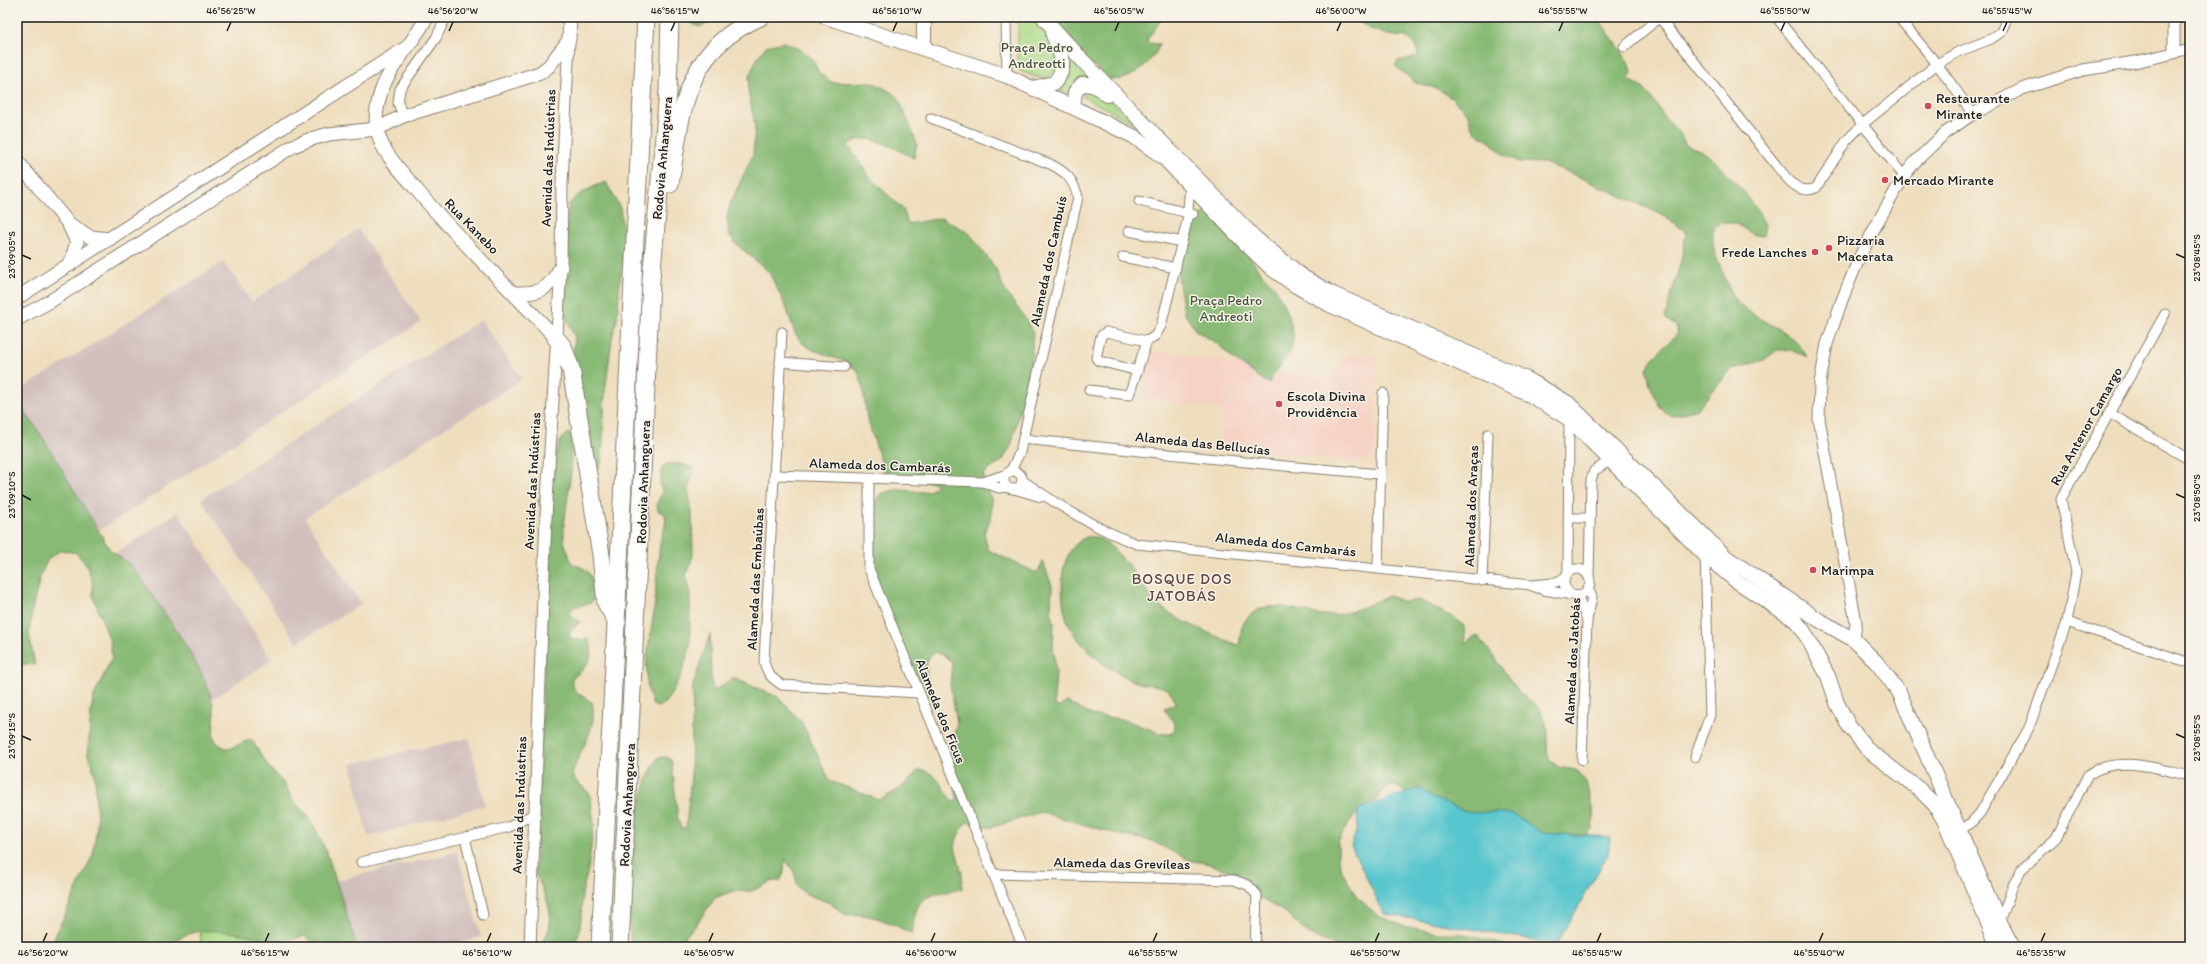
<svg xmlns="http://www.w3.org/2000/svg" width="2207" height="964" viewBox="0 0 2207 964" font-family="Itim,sans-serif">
  <rect width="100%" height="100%" fill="#f7f3e8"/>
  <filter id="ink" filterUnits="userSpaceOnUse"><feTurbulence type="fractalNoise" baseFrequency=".025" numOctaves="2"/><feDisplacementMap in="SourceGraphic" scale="8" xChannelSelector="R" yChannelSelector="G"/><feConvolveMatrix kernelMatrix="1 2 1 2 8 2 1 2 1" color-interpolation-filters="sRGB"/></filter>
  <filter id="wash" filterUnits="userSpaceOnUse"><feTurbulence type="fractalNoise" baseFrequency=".012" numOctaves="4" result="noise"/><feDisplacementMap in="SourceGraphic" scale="16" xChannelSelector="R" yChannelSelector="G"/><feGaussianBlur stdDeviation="0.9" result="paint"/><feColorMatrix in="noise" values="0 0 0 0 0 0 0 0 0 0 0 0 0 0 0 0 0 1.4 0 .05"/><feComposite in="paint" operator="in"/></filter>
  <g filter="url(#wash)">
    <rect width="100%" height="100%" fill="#efdebe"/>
    <!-- built -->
    <path fill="#f6d2c4" d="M1150 350 1306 375 1337 377 1339 355 1379 356 1377 367 1374 452 1370 460 1362 462 1220 446 1223 410 1143 398Z"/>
    <!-- industrial -->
    <g fill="#d1bfbe">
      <path d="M358 229 421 322 94 534 17 411V392L223 262 252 302Z"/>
      <path d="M481 320 522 379 305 518 361 604 297 643 201 499Z"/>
      <path d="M178 512 272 660 211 700 115 554Z"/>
      <path d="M469 738 485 805 368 837 351 764Z"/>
      <path d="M457 852 481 937 443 947H351L333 881Z"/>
    </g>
    <!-- green -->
    <g fill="#abda88" stroke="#647b52">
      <path d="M1018 17H1034L1056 48 1058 69 1048 77H1036L1018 70Z"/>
      <path d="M1072 54 1095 78 1084 77 1078 81 1072 96 1059 89 1070 78Z"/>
      <path d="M1087 87 1105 96 1140 126 1083 97V92Z"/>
      <path d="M277 915 281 947H201L200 927Z"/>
    </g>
    <!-- forest -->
    <g fill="#88ba74" stroke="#526b48">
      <path d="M687 17H723L699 27 691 23Z"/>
      <path d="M1055 17H1163L1147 40 1148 43 1159 44C1158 57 1134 77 1121 79 1117 80 1113 79 1109 79L1074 48Z"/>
      <path d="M1351 17H1598C1609 37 1625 50 1632 73L1629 78 1631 81 1642 87 1650 96 1668 122 1679 132 1686 145 1702 151 1713 159 1745 193 1758 211 1765 225 1763 236C1749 237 1738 220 1723 222 1713 224 1712 234 1713 241 1713 252 1718 261 1722 270 1726 279 1729 293 1736 301 1756 322 1794 329 1807 357L1791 350H1777L1764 360 1731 370 1697 409 1674 416 1666 414 1660 407 1650 385 1647 370 1652 359 1678 333 1676 326 1668 321 1665 317 1684 250 1686 232 1663 215 1568 172 1544 163 1519 162 1503 154 1490 142 1476 133 1471 126 1468 114 1450 97 1438 89 1416 83 1395 66 1398 61 1417 57 1418 54 1415 46 1406 37 1388 35 1368 28Z"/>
      <path d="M784 42 799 49 811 57 819 73 833 83 871 82 886 89 898 97 917 144 914 158C895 149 866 129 848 145L870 178 903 209 908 224 942 218 969 233 996 269 1005 291 1025 318 1033 333 1031 365 1011 446 1002 461 983 474 992 502 991 517 984 533 988 550 1037 573 1043 561 1052 586 1051 611 1054 622 1053 647 1056 672 1054 700 1055 706 1059 707 1067 702 1091 715 1122 719 1163 734H1171L1175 729 1173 721 1164 708 1176 704C1170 682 1156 687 1140 683 1116 677 1082 650 1070 627 1062 611 1061 589 1063 571 1065 559 1071 547 1081 540 1107 520 1145 594 1161 607 1180 622 1214 635 1237 645L1240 643C1240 633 1241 625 1248 617 1272 593 1305 618 1334 615 1353 613 1372 603 1389 596L1405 602 1419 600 1454 618 1464 626 1465 643 1475 636 1479 637 1519 692 1540 709 1548 731 1547 751 1550 760 1558 767 1576 770 1586 782 1594 816 1592 829 1583 838 1566 843 1437 816 1394 784 1384 790 1376 800 1351 819 1338 842V858L1342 871 1357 897 1378 916 1408 927 1438 933 1463 934 1511 947H1338L1309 935 1285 912 1259 898 1245 879 1238 874 1209 864 1189 860 1152 841 1120 835 1041 812 993 827H983L968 822 964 824 957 838 955 847 962 873V889C951 892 927 893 920 903 914 911 914 925 912 934 893 923 868 912 846 915L830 903 804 893 798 887 794 872 785 859 784 873 780 881H772L752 891 730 892 715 898 695 926 675 947H631C627 903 632 793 658 758L666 757 671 760 672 764 678 820 682 829 686 827 691 776 693 685 710 634 711 678 713 689 715 690 733 678 778 697 801 721 830 781 880 800C895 792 907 786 917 771 934 767 944 790 952 801L956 802 957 799 950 749 957 723 950 684 952 663 944 655 934 652C921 660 928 683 929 695V697L927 696 897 643 872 572 870 511 880 494C885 493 891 490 896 490 910 488 930 499 937 483L893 476 884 471 867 418 862 383 858 371 846 362 813 350 802 343 795 333 786 307 769 272 736 244 729 234 727 218 730 204 753 155 755 125 748 91 749 76 758 57 766 46Z"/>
      <path d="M606 182 620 208 624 238 617 318 612 339 605 392 602 460 599 468 595 471 573 355 575 338 567 320 561 293 569 204C578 193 592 187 606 182Z"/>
      <path d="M1215 209C1230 229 1244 249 1258 269 1263 276 1270 281 1274 287 1281 297 1295 327 1293 339 1291 358 1275 367 1269 384L1232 358 1218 344 1196 331 1184 313 1177 270 1186 230 1193 220 1202 214Z"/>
      <path d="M17 401 41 435 110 550 127 562 138 574C160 608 211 674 214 712 216 730 206 742 229 749L251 739 268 766 283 783 294 802 306 814 314 826 327 853 357 947H312L311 942 305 936C296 938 287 941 277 940 239 936 198 918 166 947H52L51 945 93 854 97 825 95 774 88 755 91 710 94 696 112 657 110 641 93 596 92 579 86 564 76 553 61 550 48 559 41 574 33 605 29 634 35 665 25 664 17 667Z"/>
      <path d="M571 433V472L564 526V541L572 564C593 570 590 575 595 595L591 603 574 607 569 613 570 616 580 622 570 631V638L574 640 588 639C597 656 586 669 572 678 570 691 583 696 592 702 599 727 579 751 572 774L575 780 590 794 594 824 588 870 582 893 581 920 578 936 573 947H538C561 923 547 899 535 873L547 599 552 578 550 574 547 510 537 501C564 478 547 455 566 434Z"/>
      <path d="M667 464H681L694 468 688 490 692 512 693 556 686 575 690 589V647L681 675 670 696 664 704 658 707 653 705C640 676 650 641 654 611 656 589 657 566 660 544 661 533 668 525 665 514L658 511 657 504 662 491 660 484 662 467Z"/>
    </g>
    <!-- water -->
    <path fill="#59c6ce" stroke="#3a7175" d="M1420 788 1433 798 1470 813 1491 812 1513 814 1543 833 1610 837 1608 854 1557 944 1384 914 1351 846 1357 829 1358 809Z"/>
  </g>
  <g filter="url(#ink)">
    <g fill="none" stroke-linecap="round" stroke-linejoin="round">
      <!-- minor casing -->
      <g stroke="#867d6d" stroke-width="11">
        <g id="minor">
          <path d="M1006 17 1007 76"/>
          <path d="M1659 17 1776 165C1786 177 1798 196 1816 188L1847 140 1863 124 1937 64 1958 52 1991 39 2001 32 2005 23 2004 17"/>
          <path d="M1776 17 1904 176"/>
          <path d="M1898 17 1937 64 1973 114"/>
          <path d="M1624 47 1660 17"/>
          <path d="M2174 53 2190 49"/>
          <path d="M403 116 398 103 400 89 436 38 446 17"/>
          <path d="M931 118 1050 164C1066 172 1073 179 1078 197L1020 452 1010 472"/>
          <path d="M1139 201 1193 214"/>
          <path d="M1129 231 1182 242"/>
          <path d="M1123 257 1176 268"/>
          <path d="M782 332 764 661C767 674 771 678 782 685L918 693"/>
          <path d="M780 362 844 367"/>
          <path d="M1138 371 1099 361 1096 358 1101 336 1106 332 1147 341 1155 336 1161 326 1187 221 1190 186"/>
          <path d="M1089 390 1129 395 1147 341"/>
          <path d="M2109 413 2190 460"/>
          <path d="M1023 439 1285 466 1380 474"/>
          <circle cx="1013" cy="480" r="9"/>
          <path d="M775 475 983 482 1007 474"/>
          <path d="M869 479V569L1023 947"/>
          <path d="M1022 480C1057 505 1096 529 1137 544L1531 585 1553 583 1564 579"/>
          <path d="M983 482 999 488 1007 487"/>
          <path d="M1014 489 1041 497"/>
          <path d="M1569 518H1590"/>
          <path d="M1378 568 1383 393"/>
          <circle cx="1577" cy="582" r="13"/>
          <path d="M1568 573 1569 419"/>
          <path d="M1589 578 1591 480 1594 471 1609 461"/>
          <path d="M1482 581 1488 434"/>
          <path d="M1532 586 1544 590 1572 595"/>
          <path d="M1577 595 1587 620"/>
          <path d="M2067 622 2190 663"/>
          <path d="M1695 757 1710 715 1705 555"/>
          <path d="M1582 760 1587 620 1592 597 1588 588"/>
          <path d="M1955 833 1970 824 1980 813 2029 728 2067 622 2076 572 2061 499 2165 314"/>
          <path d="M465 837 483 915"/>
          <path d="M361 862 509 827 534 814"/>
          <path d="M994 874 1234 880 1248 885 1257 895 1255 947"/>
          <path d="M2000 923 2013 885 2021 870 2056 838 2088 775C2117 754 2158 769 2190 776"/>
        </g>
      </g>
      <!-- tertiary casing -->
      <g stroke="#867d6d" stroke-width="13">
        <g id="tertiary">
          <path d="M1854 640 1856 623 1819 419 1820 383 1827 344 1842 300 1860 256 1880 218 1904 176 1915 162 1945 133 1973 114 2022 89 2083 70 2135 62 2174 53V17"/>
          <path d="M530 947 546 517 561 267 562 183 569 40"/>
        </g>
      </g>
      <!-- secondary casing -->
      <g stroke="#867d6d" stroke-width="15">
        <g id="secondary">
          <path d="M427 17C410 49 382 71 377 109 375 120 377 132 381 142 388 159 404 174 415 188 459 240 509 288 556 338"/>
          <path d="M17 161 68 223 77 242 70 265"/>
          <path d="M68 223 90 237 110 239"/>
          <path d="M514 293C541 294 548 290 561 267"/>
          <path d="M17 298 404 49"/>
          <path d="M17 319 49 302 293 146 311 139 329 134 377 129 403 116 540 73 549 66 569 40 570 17"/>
        </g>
      </g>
      <!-- primary casing -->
      <g stroke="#867d6d" stroke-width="16">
        <g id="primary">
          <path d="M826 17 1007 76 1133 136 1163 157 1245 243 1271 268 1296 286 1328 304 1530 395 1569 419 1705 555 1735 580 1795 620 1803 630 1828 676 1837 703 1849 726 1868 750 1919 789 1935 805 1945 822 1998 947"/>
          <path d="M1043 17 1084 62 1255 238 1303 277 1333 294 1527 379 1568 403 1726 557 1819 620 1854 640 1877 663 1899 692 2000 923 2013 947"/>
          <path d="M924 48V17"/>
          <path d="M1033 88 1054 83C1069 68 1060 52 1053 35"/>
          <path d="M1073 107 1075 92 1082 84C1093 83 1099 88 1107 95"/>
        </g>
      </g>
      <!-- motorway casing -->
      <g stroke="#867d6d" stroke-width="19">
        <g id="motorway">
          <path d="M670 184C682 111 683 51 760 17"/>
          <path d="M556 338 563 347 571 369 601 555 606 603 617 622"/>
          <path d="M600 947 646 17"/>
          <path d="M620 947 651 280 668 92 670 17"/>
        </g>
      </g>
      <!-- minor -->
      <use href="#minor" stroke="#fff" stroke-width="9"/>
      <!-- tertiary -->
      <use href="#tertiary" stroke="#fff" stroke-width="11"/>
      <!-- secondary -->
      <use href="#secondary" stroke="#fff" stroke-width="13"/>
      <!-- primary -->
      <use href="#primary" stroke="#fff" stroke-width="14"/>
      <!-- motorway -->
      <use href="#motorway" stroke="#fff" stroke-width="17"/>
    </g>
  </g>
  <!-- ticks -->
  <path fill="none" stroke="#1c1c1c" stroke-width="1.5" d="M227 31 231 22M449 31 453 22M671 31 675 22M893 31 897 22M1115 31 1119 22M1337 31 1341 22M1559 31 1563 22M1781 31 1785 22M2003 31 2007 22M2176 254 2185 258M22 255 31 259M2176 494 2185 498M22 495 31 500M2176 734 2185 738M22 736 31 740M43 942 47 933M265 942 269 933M487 942 491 933M709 942 713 933M931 942 935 933M1153 942 1157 933M1375 942 1379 933M1597 942 1601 933M1819 942 1823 933M2041 942 2045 933"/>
  <!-- markers -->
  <g fill="#d1495b" stroke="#f7f3e8" stroke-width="1.5">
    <circle cx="1928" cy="106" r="4"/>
    <circle cx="1885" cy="180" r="4"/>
    <circle cx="1829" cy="248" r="4"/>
    <circle cx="1815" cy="252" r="4"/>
    <circle cx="1279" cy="404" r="4"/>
    <circle cx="1813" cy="570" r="4"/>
  </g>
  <g text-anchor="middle" stroke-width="3" stroke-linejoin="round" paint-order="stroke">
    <!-- park labels -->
    <g font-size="14" fill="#47553c" stroke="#f7f3e8">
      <text x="1037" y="52">Praça Pedro<tspan x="1037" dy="16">Andreotti</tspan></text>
      <text x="1226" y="305">Praça Pedro<tspan x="1226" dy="16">Andreoti</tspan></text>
    </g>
    <!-- poi labels -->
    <g font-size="14" fill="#1c1c1c" stroke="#f7f3e8" text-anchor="start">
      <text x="1936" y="103">Restaurante<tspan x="1936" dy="16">Mirante</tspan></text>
      <text x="1893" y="185">Mercado Mirante</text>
      <text x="1837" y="245">Pizzaria<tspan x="1837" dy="16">Macerata</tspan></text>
      <text x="1807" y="257" text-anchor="end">Frede Lanches</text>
      <text x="1287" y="401">Escola Divina<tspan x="1287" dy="16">Providência</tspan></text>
      <text x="1821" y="575">Marimpa</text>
    </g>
    <!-- street labels -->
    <g font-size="14" fill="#1c1c1c" stroke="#f7f3e8">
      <text transform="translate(548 158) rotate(-88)" y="5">Avenida das Indústrias</text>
      <text transform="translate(662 158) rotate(-85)" y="5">Rodovia Anhanguera</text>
      <text transform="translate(472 226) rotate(46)" y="5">Rua Kanebo</text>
      <text transform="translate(1048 261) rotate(-78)" y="5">Alameda dos Cambuís</text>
      <text transform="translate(2086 426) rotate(-61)" y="5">Rua Antenor Camargo</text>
      <text transform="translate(1203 443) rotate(6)" y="5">Alameda das Bellucías</text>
      <text transform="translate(880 465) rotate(2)" y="5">Alameda dos Cambarás</text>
      <text transform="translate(532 481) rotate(-87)" y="5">Avenida das Indústrias</text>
      <text transform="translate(643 482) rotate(-88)" y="5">Rodovia Anhanguera</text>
      <text transform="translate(1471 506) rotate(-88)" y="5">Alameda dos Araças</text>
      <text transform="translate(1286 544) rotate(6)" y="5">Alameda dos Cambarás</text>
      <text transform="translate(755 579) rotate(-87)" y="5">Alameda das Embaúbas</text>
      <text transform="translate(1572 661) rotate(-87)" y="5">Alameda dos Jatobás</text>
      <text transform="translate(941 711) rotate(68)" y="5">Alameda dos Fícus</text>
      <text transform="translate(519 805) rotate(-88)" y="5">Avenida das Indústrias</text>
      <text transform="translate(627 805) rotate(-87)" y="5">Rodovia Anhanguera</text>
      <text transform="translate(1122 863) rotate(1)" y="5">Alameda das Grevíleas</text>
    </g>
    <!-- neighbourhood labels -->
    <g font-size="15" letter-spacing="1" fill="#634642" stroke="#f7f3e8">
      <text x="1182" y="584">BOSQUE DOS<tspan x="1182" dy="17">JATOBÁS</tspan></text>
    </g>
  </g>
  <!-- margin -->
  <rect width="2207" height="964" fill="none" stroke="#f7f3e8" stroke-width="44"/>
  <rect x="22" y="22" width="2163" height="920" fill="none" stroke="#1c1c1c" stroke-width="1.5"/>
  <g font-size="10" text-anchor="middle" fill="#1c1c1c">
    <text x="231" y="14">46°56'25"W</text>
    <text x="453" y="14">46°56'20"W</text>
    <text x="675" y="14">46°56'15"W</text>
    <text x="897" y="14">46°56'10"W</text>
    <text x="1119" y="14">46°56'05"W</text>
    <text x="1341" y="14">46°56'00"W</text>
    <text x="1563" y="14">46°55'55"W</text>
    <text x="1785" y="14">46°55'50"W</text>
    <text x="2007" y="14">46°55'45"W</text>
    <text transform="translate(11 255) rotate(-90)" y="4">23°09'05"S</text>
    <text transform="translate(2196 258) rotate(-90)" y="4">23°08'45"S</text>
    <text transform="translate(11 495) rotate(-90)" y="4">23°09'10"S</text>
    <text transform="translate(2196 498) rotate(-90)" y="4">23°08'50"S</text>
    <text transform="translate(11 736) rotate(-90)" y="4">23°09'15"S</text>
    <text transform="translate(2196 738) rotate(-90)" y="4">23°08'55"S</text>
    <text x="43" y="956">46°56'20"W</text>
    <text x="265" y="956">46°56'15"W</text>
    <text x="487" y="956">46°56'10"W</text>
    <text x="709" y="956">46°56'05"W</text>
    <text x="931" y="956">46°56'00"W</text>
    <text x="1153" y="956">46°55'55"W</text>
    <text x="1375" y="956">46°55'50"W</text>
    <text x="1597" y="956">46°55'45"W</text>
    <text x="1819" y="956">46°55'40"W</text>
    <text x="2041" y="956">46°55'35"W</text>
  </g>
</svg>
